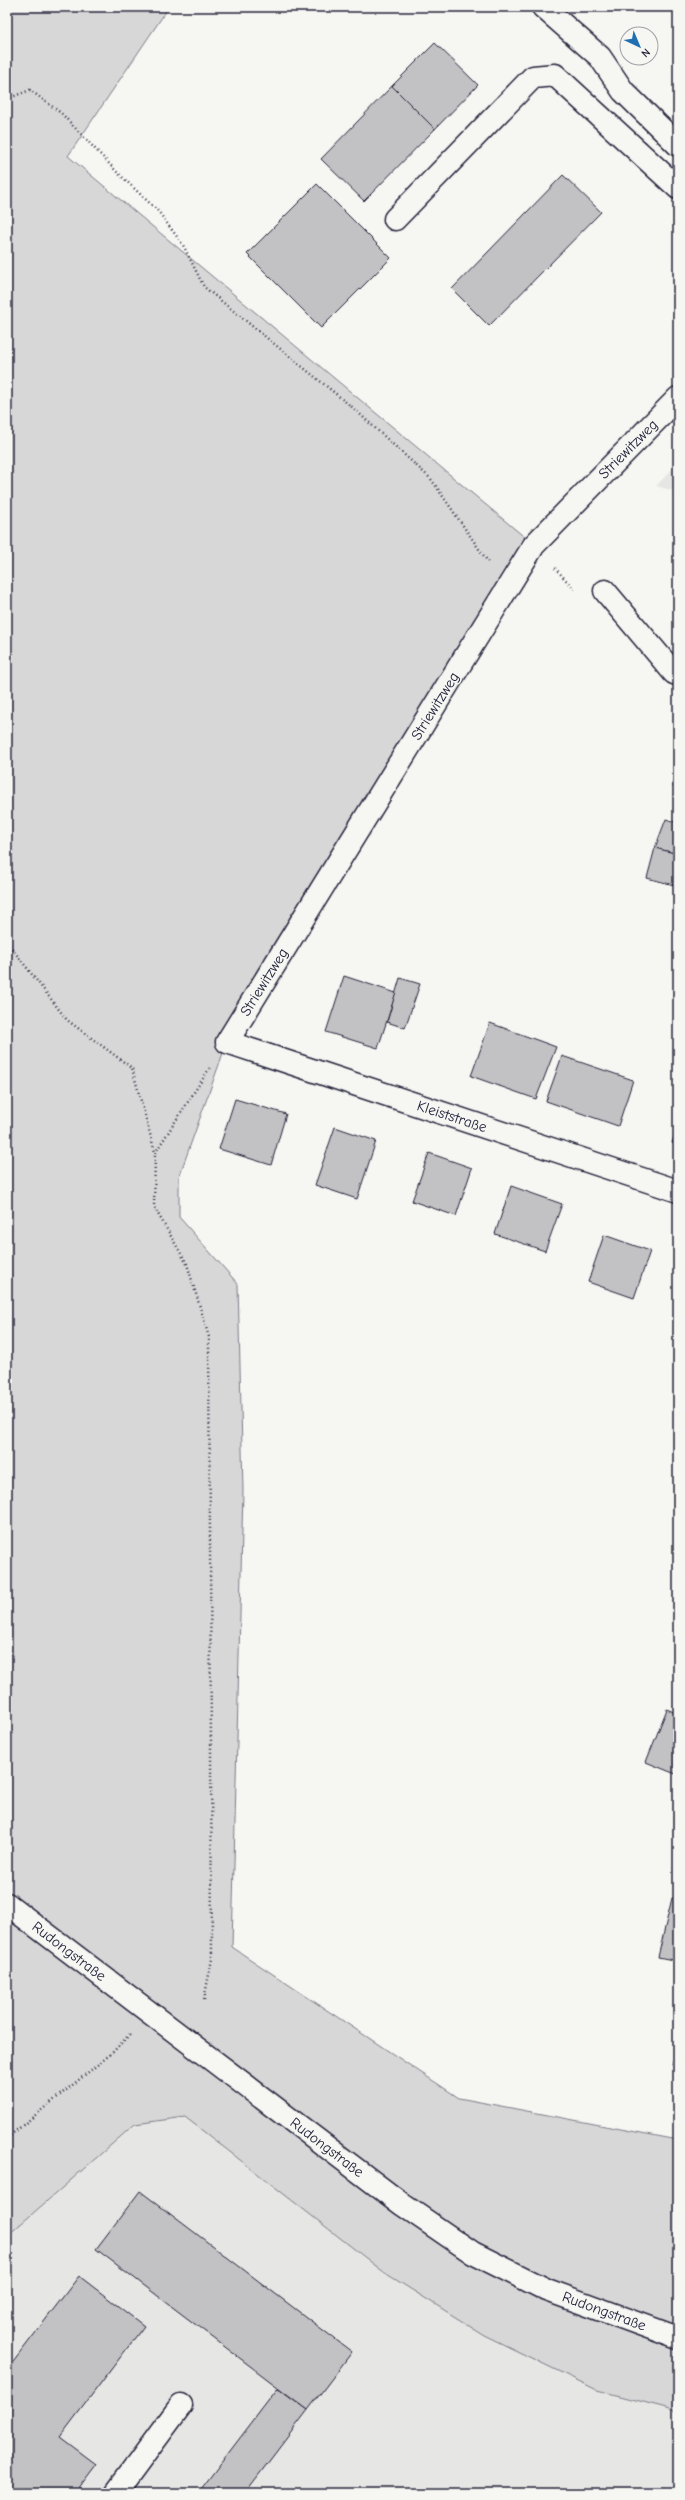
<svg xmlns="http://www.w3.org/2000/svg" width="685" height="2500" viewBox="0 0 685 2500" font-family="'Comic Neue',sans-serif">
  <rect width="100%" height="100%" fill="#f6f6f2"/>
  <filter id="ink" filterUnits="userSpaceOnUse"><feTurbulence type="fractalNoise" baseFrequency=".025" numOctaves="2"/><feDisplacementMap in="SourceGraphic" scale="8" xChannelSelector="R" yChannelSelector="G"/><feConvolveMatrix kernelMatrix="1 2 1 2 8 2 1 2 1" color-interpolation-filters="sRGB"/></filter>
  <g filter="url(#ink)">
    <!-- built -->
    <g fill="#e6e6e4">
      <path d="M678 463V492L656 486Z"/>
      <path d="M185 2117 385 2273 597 2390 678 2411V2493H7V2236L135 2124Z"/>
    </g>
    <!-- green -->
    <path fill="#d7d7d7" stroke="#7c7c89" d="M7 7H169L68 156 534 545 227 1042 179 1177V1217L238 1284 243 1490 232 1947 459 2098 678 2140V2411L597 2390 484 2335 385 2273 185 2117 135 2124 7 2236Z"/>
    <!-- building -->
    <g fill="#c2c2c4" stroke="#22223b">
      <path d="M435 43 478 85 435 129 392 86Z"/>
      <path d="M392 86 435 129 364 201 321 159Z"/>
      <path d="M563 175 601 212 489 326 452 289Z"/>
      <path d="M317 184 391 258 321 328 247 254Z"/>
      <path d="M678 765V788L673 787Z"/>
      <path d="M666 819 678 823V854L655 848Z"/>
      <path d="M655 848 678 854V886L647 878Z"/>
      <path d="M344 976 396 993 378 1048 326 1032Z"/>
      <path d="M400 978 420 984 405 1028 387 1022Z"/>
      <path d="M490 1023 556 1047 536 1099 471 1076Z"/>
      <path d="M562 1056 633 1080 618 1126 546 1101Z"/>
      <path d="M235 1099 286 1114 271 1165 219 1149Z"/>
      <path d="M678 1124V1145L672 1143Z"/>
      <path d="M335 1127 376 1141 357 1199 315 1185Z"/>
      <path d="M429 1153 472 1168 456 1216 412 1201Z"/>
      <path d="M511 1186 562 1204 545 1251 495 1234Z"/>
      <path d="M604 1235 650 1251 634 1298 588 1282Z"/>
      <path d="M667 1709 678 1714V1775L646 1762Z"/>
      <path d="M672 1898 678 1899V1961L658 1957Z"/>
      <path d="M678 2044V2066L672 2065Z"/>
      <path d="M140 2191 352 2352 308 2410 96 2249Z"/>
      <path d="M79 2276 144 2326 60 2437 96 2464 74 2493H14L7 2488V2370Z"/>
      <path d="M278 2388 308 2410 245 2493H198Z"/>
    </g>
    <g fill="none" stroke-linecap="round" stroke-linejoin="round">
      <!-- minor casing -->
      <g stroke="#22223b" stroke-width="25">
        <g id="minor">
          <path d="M543 7 600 57 623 91 678 145"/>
          <path d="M395 219 533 77 555 75 678 188"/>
          <path id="s1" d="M678 398 534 545 227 1042 678 1191"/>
          <path d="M605 591 674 673 678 674"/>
          <path d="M116 2493 181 2405"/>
        </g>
      </g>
      <!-- major casing -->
      <g stroke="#22223b" stroke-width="25">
        <g id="major">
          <path id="s2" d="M7 1904 403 2205 473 2253 547 2290 678 2338"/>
        </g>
      </g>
      <!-- path -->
      <g stroke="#22223b" stroke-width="2.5" stroke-dasharray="1 3" stroke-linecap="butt">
        <path d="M7 99 30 90 61 113 117 172 158 211 183 245 204 287 352 407 431 479 488 562"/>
        <path d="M555 568 574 589"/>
        <path d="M7 942 67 1020 132 1068 155 1152"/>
        <path d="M204 2000 212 1959 209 1337 187 1264 154 1207 155 1153 211 1066"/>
        <path d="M7 2138 112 2053 130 2034"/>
      </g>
      <!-- minor -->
      <use href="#minor" stroke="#f6f6f2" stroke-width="22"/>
      <!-- major -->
      <use href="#major" stroke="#f6f6f2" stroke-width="22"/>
    </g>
  </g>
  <g text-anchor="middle" stroke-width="3" stroke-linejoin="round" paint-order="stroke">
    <!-- street labels -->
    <g font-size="15" fill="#22223b" stroke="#f6f6f2">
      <text transform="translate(628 449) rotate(-45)" y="5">Striewitzweg</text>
      <text transform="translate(435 706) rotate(-58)" y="5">Striewitzweg</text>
      <text transform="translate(264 982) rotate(-58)" y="5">Striewitzweg</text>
      <text dy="5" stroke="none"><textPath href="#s1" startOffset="1027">Kleiststraße</textPath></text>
      <text dy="5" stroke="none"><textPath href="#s2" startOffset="78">Rudongstraße</textPath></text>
      <text dy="5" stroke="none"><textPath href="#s2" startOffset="402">Rudongstraße</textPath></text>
      <text dy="5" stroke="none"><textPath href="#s2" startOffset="726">Rudongstraße</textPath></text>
    </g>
  </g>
  <!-- margin -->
  <rect width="685" height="2500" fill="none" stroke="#f6f6f2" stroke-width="24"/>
  <rect x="12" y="12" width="661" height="2476" fill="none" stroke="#22223b" stroke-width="1.5" filter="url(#ink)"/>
  <!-- north arrow -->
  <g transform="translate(639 46) rotate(136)"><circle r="19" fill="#f6f6f2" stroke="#a1a1a9"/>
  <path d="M0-3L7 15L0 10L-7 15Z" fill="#1f6fb2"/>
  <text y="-6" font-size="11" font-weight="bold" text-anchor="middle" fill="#22223b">N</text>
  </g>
</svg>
